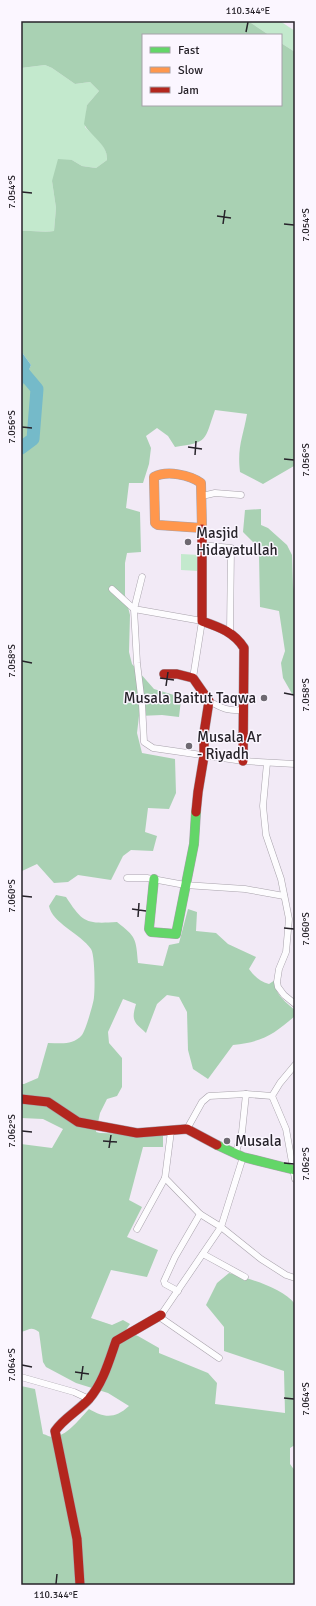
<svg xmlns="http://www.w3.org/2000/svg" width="316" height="1606" viewBox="0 0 316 1606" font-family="Signika,sans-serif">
  <rect width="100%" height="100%" fill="#f2eaf6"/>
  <!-- green -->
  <g fill="#c3e9cd">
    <path d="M248 21H280L295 31V52L281 43V35H269Z"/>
    <path d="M45 65 52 68 75 84 90 82 99 91 87 105 85 127C94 136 108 146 107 160L96 168 82 166 72 160 52 181 56 208 54 231C43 233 32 230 21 231V68Z"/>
    <path d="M181 554 199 555 198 571 181 570Z"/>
  </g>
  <!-- forest -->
  <g fill="#a9d1b3">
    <path d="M21 21H248L269 35H143V105H281V43L295 52V459L294 466 263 484 240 472C237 447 243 437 247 414L215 410C204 441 209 442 175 447L168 436 157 428 146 436 151 448 149 464 143 483H129L126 508 140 512 141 552 127 553 125 563V595L130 615 129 652 132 664 154 689 174 695 181 700 179 717 162 715 139 716 137 733 142 753 175 759 176 793 169 809 148 808 145 832 157 836 153 851 131 850 123 856 111 880 78 875 68 882 54 883 37 864 22 871 21 873V388L31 365 21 351V231C32 230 43 233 54 231L56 208 52 181 58 159 72 160 82 166 96 168 107 160C108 144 91 137 84 124L87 105 99 91 90 82 75 84 52 68 45 65 21 68Z"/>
    <path d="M261 509V525L268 528 287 545 292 555 293 585 295 597V699L283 678 281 663 285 651 279 611 260 607 259 554 253 542 243 532 245 510Z"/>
    <path d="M56 895 66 897C83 923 86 924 117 922 136 937 136 938 138 963L163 966 169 945 179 943 188 909 197 912 196 931 216 933 228 944 256 957 249 969C255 977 260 982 269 984L275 980C274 994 286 1002 295 1010V1016C273 1035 262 1042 233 1045L208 1079 193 1069 188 1050 187 1012 179 997 167 995 157 1004 146 1033C134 1022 131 1021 136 1004L123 999 108 1032 109 1043 122 1058V1087L117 1096 107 1099 100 1113 96 1132 100 1133 163 1135V1147H143L129 1200 142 1207 127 1237 158 1250 147 1277 111 1270 91 1318 112 1325 123 1320 130 1324 125 1331 138 1336 159 1348V1353L208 1373 217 1383 215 1404 285 1413 284 1371 224 1351V1327L206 1305 217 1283 229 1273C249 1279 282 1287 295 1304V1445L290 1448V1464L295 1471V1585H21V1386L35 1389 43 1434C47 1435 51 1438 55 1437 69 1434 80 1418 89 1409 104 1418 115 1419 129 1406L108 1393 76 1383 46 1367 43 1362 39 1332C31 1326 29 1330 21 1332V1144L52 1148 63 1129 43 1119 21 1118V1084H24L38 1078 48 1043C61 1043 72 1046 82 1035 85 1032 94 1002 94 997 95 989 95 955 91 949 81 934 52 923 49 906Z"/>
  </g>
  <!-- water -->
  <path fill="#75bac9" d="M21 351 31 365 22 387 21 386Z"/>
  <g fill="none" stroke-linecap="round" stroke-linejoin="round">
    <!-- river -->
    <path stroke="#75bac9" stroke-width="13" d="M21 370 37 389 33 439 21 448"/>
    <!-- street casing -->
    <g stroke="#a8a2ab" stroke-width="7">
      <g id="street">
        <path d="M202 496 215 493 241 495"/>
        <path d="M202 545 231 548 230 632"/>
        <path d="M142 577 134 609 202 621 193 678"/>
        <path d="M112 589 134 609 137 663 142 704 144 742 153 748 243 761 295 764"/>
        <path d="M209 701C223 709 228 711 244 710"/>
        <path d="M267 763 263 806 266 835 281 879 289 919 286 952 279 969 277 982 278 987 284 995 295 1004"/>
        <path d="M127 878H147L185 885 245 889 284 896"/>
        <path d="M272 1096 286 1129 295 1179"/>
        <path d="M272 1096 280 1083 295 1065"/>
        <path d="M187 1129 202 1102 209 1096 246 1094 272 1096"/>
        <path d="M236 1152 242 1132 246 1094"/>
        <path d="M165 1178 200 1214 221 1227 261 1259 286 1275 295 1278"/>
        <path d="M137 1229 165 1178 171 1131"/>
        <path d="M203 1254 245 1277"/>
        <path d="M178 1291 165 1284 164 1281 175 1257 200 1214"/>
        <path d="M219 1358 161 1318V1315L221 1227 243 1157"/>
        <path d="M21 1377 74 1392 89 1399"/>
      </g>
    </g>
    <!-- fast casing -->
    <g stroke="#a8a2ab" stroke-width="10">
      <g id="fast">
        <path d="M154 879 149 929 151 932 176 934 194 844 196 812"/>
        <path d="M217 1145 243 1157 295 1170"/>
      </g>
    </g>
    <!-- slow casing -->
    <g stroke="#a8a2ab" stroke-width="10">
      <path id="slow" d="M202 528 158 525 155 523 154 477C167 470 190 475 201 483L202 529"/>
    </g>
    <!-- jam casing -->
    <g stroke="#a8a2ab" stroke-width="10">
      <g id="jam">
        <path d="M202 529V621C219 627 234 632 244 648L243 761"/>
        <path d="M164 674H177L193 678 209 701 204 733V756L198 792 196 812"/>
        <path d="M21 1099 48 1102 78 1122 137 1133 187 1129 217 1145"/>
        <path d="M80 1585 77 1539 55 1431C64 1418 78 1411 89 1399 103 1383 109 1361 116 1341L161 1315"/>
      </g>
    </g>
    <!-- street -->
    <use href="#street" stroke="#fdfcfe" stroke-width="6"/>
    <!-- fast -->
    <use href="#fast" stroke="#63d668" stroke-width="9"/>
    <!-- slow -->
    <use href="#slow" stroke="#ff974d" stroke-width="9"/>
    <!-- jam -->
    <use href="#jam" stroke="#b3261e" stroke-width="9"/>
  </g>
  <!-- ticks -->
  <path fill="none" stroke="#27232a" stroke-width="1.5" d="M246 32 248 22M22 192 32 193M217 216 231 218M223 224 225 210M284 224 294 225M22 427 32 428M188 447 202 449M195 455 196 441M284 459 294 460M22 661 32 663M160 678 174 680M166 686 168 672M284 693 294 695M22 896 32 897M132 909 146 911M138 917 139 903M284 928 294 929M22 1131 32 1132M103 1141 117 1142M109 1148 111 1135M284 1163 294 1164M22 1365 32 1367M75 1372 89 1374M81 1380 83 1366M284 1398 294 1399M56 1584 57 1574"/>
  <!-- markers -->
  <g fill="#6e6971" stroke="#fbf6ff" stroke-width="1.5">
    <circle cx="188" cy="542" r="4"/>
    <circle cx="264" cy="698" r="4"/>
    <circle cx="189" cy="746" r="4"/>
    <circle cx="227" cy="1141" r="4"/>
  </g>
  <g text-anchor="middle" stroke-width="3" stroke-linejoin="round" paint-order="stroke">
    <!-- poi labels -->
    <g font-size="15" fill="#27232a" stroke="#fbf6ff" text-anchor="start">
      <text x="196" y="538">Masjid<tspan x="196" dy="17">Hidayatullah</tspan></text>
      <text x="256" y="703" text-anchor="end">Musala Baitut Taqwa</text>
      <text x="197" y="742">Musala Ar<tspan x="197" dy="17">- Riyadh</tspan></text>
      <text x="235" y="1146">Musala</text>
    </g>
  </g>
  <!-- border -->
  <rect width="316" height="1606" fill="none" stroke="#fbf6ff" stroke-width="44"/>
  <!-- legend -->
  <rect x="142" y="34" width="140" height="72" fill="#fbf6ff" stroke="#a6a2aa"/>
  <rect x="150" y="47" width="20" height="6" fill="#63d668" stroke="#a6a2aa"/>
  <text x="178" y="54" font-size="12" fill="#27232a">Fast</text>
  <rect x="150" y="67" width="20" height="6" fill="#ff974d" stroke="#a6a2aa"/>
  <text x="178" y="74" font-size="12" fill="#27232a">Slow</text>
  <rect x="150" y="87" width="20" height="6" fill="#b3261e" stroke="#a6a2aa"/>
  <text x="178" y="94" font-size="12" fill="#27232a">Jam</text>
  <rect x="22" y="22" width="272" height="1562" fill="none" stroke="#27232a" stroke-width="1.5"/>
  <g font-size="10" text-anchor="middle" fill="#27232a">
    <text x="248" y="14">110.344°E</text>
    <text transform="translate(11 192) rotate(-90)" y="4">7.054°S</text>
    <text transform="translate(305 225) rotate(-90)" y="4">7.054°S</text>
    <text transform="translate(11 427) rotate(-90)" y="4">7.056°S</text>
    <text transform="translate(305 460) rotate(-90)" y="4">7.056°S</text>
    <text transform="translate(11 661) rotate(-90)" y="4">7.058°S</text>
    <text transform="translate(305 695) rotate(-90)" y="4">7.058°S</text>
    <text transform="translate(11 896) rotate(-90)" y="4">7.060°S</text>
    <text transform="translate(305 929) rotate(-90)" y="4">7.060°S</text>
    <text transform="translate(11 1131) rotate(-90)" y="4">7.062°S</text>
    <text transform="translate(305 1164) rotate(-90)" y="4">7.062°S</text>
    <text transform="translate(11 1365) rotate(-90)" y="4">7.064°S</text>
    <text transform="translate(305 1399) rotate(-90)" y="4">7.064°S</text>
    <text x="56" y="1598">110.344°E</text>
  </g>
</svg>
